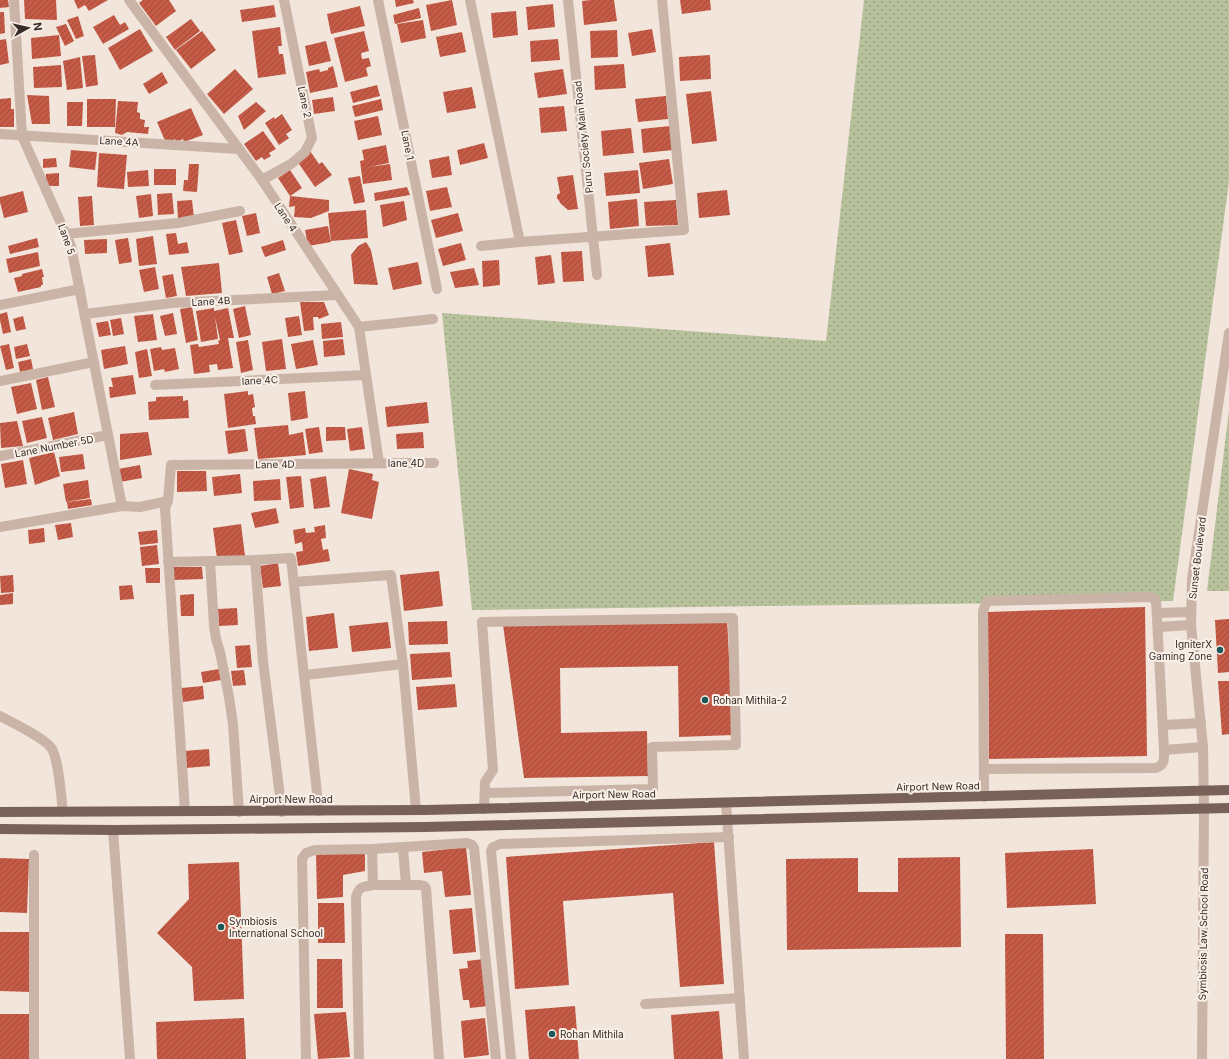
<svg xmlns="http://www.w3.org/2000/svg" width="1229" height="1059" viewBox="0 0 1229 1059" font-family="Inter,sans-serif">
  <defs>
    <pattern id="grass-dots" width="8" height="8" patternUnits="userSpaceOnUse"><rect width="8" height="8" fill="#b7c19b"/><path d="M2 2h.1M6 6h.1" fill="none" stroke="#969d7e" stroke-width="1.8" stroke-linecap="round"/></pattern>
    <pattern id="building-hatch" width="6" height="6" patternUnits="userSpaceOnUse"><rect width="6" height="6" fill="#c55b46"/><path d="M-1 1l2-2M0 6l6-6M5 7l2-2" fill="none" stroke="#a14b3a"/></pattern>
  </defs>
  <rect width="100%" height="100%" fill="#f2e5db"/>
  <!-- grass -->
  <g fill="url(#grass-dots)">
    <path d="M864 0H1229V181L1173 601 768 606 472 610 442 313 826 341Z"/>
    <path d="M1229 410V591H1207Z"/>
  </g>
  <!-- building -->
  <g fill="url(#building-hatch)">
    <path d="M0 0H8L9 7 0 8Z"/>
    <path d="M24 0H56L57 20 25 19Z"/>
    <path d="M74 0H108L89 11 85 5 78 9Z"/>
    <path d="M143 0H169L176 11 156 26 139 3Z"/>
    <path d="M395 0H413L414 3 396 7Z"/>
    <path d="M452 0 457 25 431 31 426 5Z"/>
    <path d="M591 0H614L617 21 584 25 582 1Z"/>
    <path d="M680 0H710L711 10 682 14Z"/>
    <path d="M553 4 555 27 528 30 526 7Z"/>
    <path d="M274 5 276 17 242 22 240 10Z"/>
    <path d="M360 6 365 26 331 34 327 14Z"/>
    <path d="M419 8 421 18 395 24 393 15Z"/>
    <path d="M516 11 518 35 493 38 491 13Z"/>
    <path d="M0 12H4L5 33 0 34Z"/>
    <path d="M114 15 120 25 125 22 129 29 103 44 93 27Z"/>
    <path d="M78 16 84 36 76 39 67 20Z"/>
    <path d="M191 19 200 31 175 50 166 37Z"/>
    <path d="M423 20 426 38 401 43 397 24Z"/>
    <path d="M66 24 74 41 65 46 56 27Z"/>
    <path d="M280 27 282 46H278L279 54H283L286 74 258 78 252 31Z"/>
    <path d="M140 29 153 51 120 70 108 48Z"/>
    <path d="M652 29 656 52 632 56 628 33Z"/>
    <path d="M617 30 618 57 591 58 590 31Z"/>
    <path d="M202 31 216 50 191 69 176 50Z"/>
    <path d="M364 31 369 51 361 53 362 59 369 58 371 66 366 68 368 76 345 82 334 38Z"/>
    <path d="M462 32 466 52 440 57 436 37Z"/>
    <path d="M59 35 61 56 32 59 31 38Z"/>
    <path d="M6 39 9 63 0 65V40Z"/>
    <path d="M558 39 560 60 531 62 530 41Z"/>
    <path d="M326 41 331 61 309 66 305 46Z"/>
    <path d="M95 55 98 85 86 87 82 56Z"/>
    <path d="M710 55 711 79 680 81 679 57Z"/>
    <path d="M80 57 83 88 67 90 63 61Z"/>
    <path d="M624 64 626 88 595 90 594 66Z"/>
    <path d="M61 65 62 87 34 88 33 67Z"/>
    <path d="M333 66 338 87 310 93 306 72 319 69 320 72 328 70V68Z"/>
    <path d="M235 69 253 89 224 114 207 94Z"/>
    <path d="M563 69 567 94 538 98 534 73Z"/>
    <path d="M162 72 168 83 149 94 143 84Z"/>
    <path d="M377 85 380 96 353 103 350 92Z"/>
    <path d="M472 87 476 108 447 113 443 92Z"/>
    <path d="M711 91 717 141 692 144 686 94Z"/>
    <path d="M27 95 49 96 50 124H32Z"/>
    <path d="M666 96 668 119 638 122 635 99Z"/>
    <path d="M333 97 335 111 314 114 312 100Z"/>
    <path d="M11 98V109H14V127H0V99Z"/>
    <path d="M87 99H116L115 127H87Z"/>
    <path d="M381 99 383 110 355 117 352 106Z"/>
    <path d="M118 101 138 102 137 112 140 113V119L145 120 144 127H149L148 134 127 132 122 135 115 133Z"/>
    <path d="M67 102H83L82 126H67Z"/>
    <path d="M256 102 266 111 244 130 238 116Z"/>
    <path d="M564 106 567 131 541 133 539 108Z"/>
    <path d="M191 108 203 135 184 142 183 139 176 142 175 139 166 143 157 122Z"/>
    <path d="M282 114 292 130 286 134 289 138 279 145 265 123 274 117 275 119Z"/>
    <path d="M378 116 382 135 358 140 354 121Z"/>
    <path d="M670 126 673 150 643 153 641 129Z"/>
    <path d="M631 128 634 153 603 156 601 131Z"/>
    <path d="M263 131 276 149 269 153 271 156 264 160 262 157 256 161 244 144Z"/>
    <path d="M484 143 488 158 460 165 457 150Z"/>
    <path d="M386 145 389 163 369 167 390 164 392 180 363 184 360 161 364 160 362 150Z"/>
    <path d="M71 150 97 152 95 170 69 167Z"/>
    <path d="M310 151 319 164 322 162 332 175 315 187 297 161Z"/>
    <path d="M99 153 127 155 124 189 97 187Z"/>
    <path d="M449 156 452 175 432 178 429 160Z"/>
    <path d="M56 158 57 167 43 168V159Z"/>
    <path d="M669 159 673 184 643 189 639 163Z"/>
    <path d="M189 164H199L197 192 183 191 184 180H188Z"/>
    <rect x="154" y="169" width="22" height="16"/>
    <path d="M148 170 149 186 128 187 127 172Z"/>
    <path d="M290 170 302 188 290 196 329 200V211L311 218 294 217 295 206 289 207 290 196 278 178Z"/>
    <path d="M638 170 640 193 606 196 604 173Z"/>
    <path d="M59 173V186H46V174Z"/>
    <path d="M573 175 578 209 568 210 561 204 557 198V195L560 193 557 177Z"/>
    <path d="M360 176 365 202 354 204 348 178Z"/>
    <path d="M407 187 410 195 375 201 374 193Z"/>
    <path d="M447 187 452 207 430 211 426 191Z"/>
    <path d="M727 190 730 215 699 218 697 193Z"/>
    <path d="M23 191 28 212 4 218 0 202V197Z"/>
    <path d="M172 193 174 214 158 215 157 194Z"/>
    <path d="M151 194 153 216 139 218 136 196Z"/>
    <path d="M92 196 94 225 80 226 78 197Z"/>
    <path d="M637 199 639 226 610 229 608 202Z"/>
    <path d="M192 200 194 218 178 219 177 201Z"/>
    <path d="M676 200 678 225 646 226 644 202Z"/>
    <path d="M404 201 407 220 383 227 380 205Z"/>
    <path d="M366 210 368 238 331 241 328 213Z"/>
    <path d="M256 213 260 233 247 236 242 216Z"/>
    <path d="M458 213 463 231 436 238 431 220Z"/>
    <path d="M236 220 243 252 229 255 222 223Z"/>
    <path d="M328 226 331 242 308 246 305 230Z"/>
    <path d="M176 233 178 244 187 242 189 253 169 255 166 234Z"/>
    <path d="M153 236 157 264 139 266 136 239Z"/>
    <path d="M37 238 39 247 10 254 8 246Z"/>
    <path d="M128 238 132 262 119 264 115 240Z"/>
    <path d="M107 239V253L85 254 84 240Z"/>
    <path d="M283 240 286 250 265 257 261 247Z"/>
    <path d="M366 242 371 250 378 285 354 284 351 255 358 246Z"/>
    <path d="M461 243 466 260 443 266 438 249Z"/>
    <path d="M670 243 674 275 648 277 645 246Z"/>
    <path d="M582 251 584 281 563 282 561 252Z"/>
    <path d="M38 252 40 266 9 273 6 259Z"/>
    <path d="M551 255 555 283 538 285 535 257Z"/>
    <path d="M499 260 500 285 483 287 482 261Z"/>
    <path d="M418 262 422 284 393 290 388 268Z"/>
    <path d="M219 263 222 293 186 296 181 267Z"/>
    <path d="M155 267 159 289 144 292 139 270Z"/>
    <path d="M474 268 479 285 455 288 450 272Z"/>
    <path d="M42 269 44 277H42L43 285H41V287L18 292 14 278 22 276V274Z"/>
    <path d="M279 273 285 291 272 294 267 277Z"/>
    <path d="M173 274 177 296 166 298 162 276Z"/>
    <path d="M300 302H324L329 315 319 319 318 317H313L314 330 304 331Z"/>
    <path d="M245 306 251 335 239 338 233 309Z"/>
    <path d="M192 307 198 340 186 343 180 309Z"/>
    <path d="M214 308V311L228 308 234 338H228L233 368 218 370 217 364 209 365 210 372 194 374 190 345 198 344 199 347 219 344 218 341 220 340 215 317 218 339 201 342 196 311Z"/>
    <path d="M7 312 11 332 3 334 0 320V314Z"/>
    <path d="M173 313 177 334 165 336 160 316Z"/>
    <path d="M153 314 157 340 138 342 134 316Z"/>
    <path d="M23 316 26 329 16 331 13 319Z"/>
    <path d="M299 316 302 335 288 337 285 318Z"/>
    <path d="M121 318 124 334 113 336 110 320Z"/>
    <path d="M108 321 111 335 99 337 96 323Z"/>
    <path d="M341 322 343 337 322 339 321 324Z"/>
    <path d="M282 339 286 369 266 371 262 342Z"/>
    <path d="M343 339 345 355 324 357 323 341Z"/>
    <path d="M248 340 253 370 241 373 236 342Z"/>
    <path d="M313 340 318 365 296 369 291 344Z"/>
    <path d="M9 344 14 368 6 370 0 346Z"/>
    <path d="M27 344 30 356 16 359 14 347Z"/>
    <path d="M125 346 128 364 104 369 101 350Z"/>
    <path d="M161 347 162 350 175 348 179 369 165 372 164 369 154 371 150 349Z"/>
    <path d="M147 349 152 376 139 378 135 352Z"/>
    <path d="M31 359 33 369 20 372 18 362Z"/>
    <path d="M133 375 136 394 110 398 109 387H113L111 378Z"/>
    <path d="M48 377 55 407 42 410 36 380Z"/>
    <path d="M31 383 37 409 17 414 11 387Z"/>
    <path d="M248 391V395L253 394 255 407 252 408 253 416H255L256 424 228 428 224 394Z"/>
    <path d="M305 391 308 418 291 421 288 393Z"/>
    <path d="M183 396V401L188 400 189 418 149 420 148 402 156 401V397Z"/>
    <path d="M427 402 429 423 387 427 385 407Z"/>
    <path d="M74 412 78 434 53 440 48 418Z"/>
    <path d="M42 417 47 438 27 443 22 421Z"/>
    <path d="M17 421 23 446 1 448 0 423Z"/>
    <path d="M288 425 289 435 303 432 306 455 258 459 254 428Z"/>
    <path d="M319 427 323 452 309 454 305 429Z"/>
    <path d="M326 427H345L346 440 326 441Z"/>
    <path d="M362 427 365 449 350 451 347 429Z"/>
    <path d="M245 429 248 451 228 454 225 431Z"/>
    <path d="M148 432 152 455 120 460V434Z"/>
    <path d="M423 432 424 448 397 449 396 434Z"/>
    <path d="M54 452 60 476 35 485 29 458Z"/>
    <path d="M83 454 85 469 61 472 59 457Z"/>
    <path d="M23 460 27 484 5 488 1 464Z"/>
    <path d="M140 465 142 478 120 482 118 469Z"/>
    <path d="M349 469 373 474 372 480 379 482 372 519 341 513Z"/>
    <path d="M177 471H206L207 491 177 492Z"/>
    <path d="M240 474 242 493 214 496 212 477Z"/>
    <path d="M301 476 304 507 290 509 286 477Z"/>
    <path d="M326 476 330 507 314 509 310 479Z"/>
    <path d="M280 479 281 500 254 501 253 481Z"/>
    <path d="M88 480 90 498 66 502 63 484Z"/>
    <path d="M91 499 92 505 68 509 67 502Z"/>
    <path d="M276 508 279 523 255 528 251 513Z"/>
    <path d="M71 523 73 537 58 540 55 525Z"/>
    <path d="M241 524 245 556 217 559 213 528Z"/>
    <path d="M325 525 326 538 321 539 323 550 328 549 330 561 298 566 296 552 303 551 302 542 295 544 293 530 305 528 306 533 315 532 314 527Z"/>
    <path d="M44 528 45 542 29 544 28 530Z"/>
    <path d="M157 530 158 543 140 545 138 532Z"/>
    <path d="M157 545 159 564 142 566 140 547Z"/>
    <path d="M278 563 281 586 263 588 260 566Z"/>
    <path d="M173 567H202L203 579 173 580Z"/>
    <path d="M145 568H160V583H146Z"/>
    <path d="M439 571 443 606 404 611 400 575Z"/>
    <path d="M13 575 14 592 1 593 0 576Z"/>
    <path d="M132 585 134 599 120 600 119 586Z"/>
    <path d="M13 593V604L0 605V595Z"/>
    <path d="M194 594V616H181L180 595Z"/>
    <path d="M1145 607 1147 756 989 759 988 612Z"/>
    <path d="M237 608 238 625 219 626 218 609Z"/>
    <path d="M334 613 338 648 309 651 306 617Z"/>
    <path d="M727 618 733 735 679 737 678 666 560 668 561 733 647 731 648 776 524 778 503 625Z"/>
    <path d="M1229 619V672L1218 673 1215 620Z"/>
    <path d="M447 621 448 644 409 645 408 622Z"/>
    <path d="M388 622 391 648 352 652 349 626Z"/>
    <path d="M250 645 252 667 237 668 235 646Z"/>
    <path d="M450 652 452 677 412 680 410 654Z"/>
    <path d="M219 669 221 680 203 683 201 672Z"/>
    <path d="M244 670 246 685 233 686 231 671Z"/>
    <path d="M1218 681H1229V734L1222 735Z"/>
    <path d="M455 684 457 707 418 710 416 687Z"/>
    <path d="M203 686 204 699 183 702 181 688Z"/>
    <path d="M209 749 210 766 186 768 184 751Z"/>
    <path d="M714 842 724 984 680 987 673 893 563 901 569 985 515 989 506 857Z"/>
    <path d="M466 847 471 895 445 897 442 871 424 873 422 852Z"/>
    <path d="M1093 849 1096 904 1007 908 1005 853Z"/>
    <path d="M365 852V871L343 875V897L317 899 316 853Z"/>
    <path d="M960 857 961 947 787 950 786 859 858 858V892H898V858Z"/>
    <path d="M0 858 29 859 27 913 0 912Z"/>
    <path d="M239 862 244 999 194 1001 192 967 157 933 189 899 188 864Z"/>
    <path d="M318 903H344L345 943H318Z"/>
    <path d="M472 908 476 952 453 954 449 910Z"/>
    <path d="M0 932H32L31 992 0 991Z"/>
    <path d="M1005 934H1043L1044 1059H1006Z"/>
    <path d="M317 959H342L343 1008H317Z"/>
    <path d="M484 959 489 1006 470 1008 469 1000H463L459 969 468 968 467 961Z"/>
    <path d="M575 1006 579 1059H529L525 1010Z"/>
    <path d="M719 1011 723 1059H674L671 1015Z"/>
    <path d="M346 1012 350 1057 318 1059 314 1014Z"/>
    <path d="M0 1014H31L30 1059H0Z"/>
    <path d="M244 1018 246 1059H157L156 1022Z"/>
    <path d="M485 1018 489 1055 464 1058 461 1021Z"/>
  </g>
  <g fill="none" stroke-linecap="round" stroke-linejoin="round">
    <!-- minor -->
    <g stroke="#cab4a7" stroke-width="10">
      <path d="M14 0 22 136 71 246 122 506"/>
      <path d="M129 0 262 180 359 327 379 463"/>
      <path d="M378 0 437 289"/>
      <path d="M470 0 520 242"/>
      <path d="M568 0 597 275"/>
      <path d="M0 134 238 149"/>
      <path d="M262 180 291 164 305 152 312 138 284 0"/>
      <path d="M66 234 178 223 240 211"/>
      <path d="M481 246 520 242 684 230 662 0"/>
      <path d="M0 305 80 289"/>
      <path d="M85 314 172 303 337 295"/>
      <path d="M359 327 433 319"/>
      <path d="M0 381 94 362"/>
      <path d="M155 385 366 375"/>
      <path d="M0 456 108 435"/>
      <path d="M0 527 122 506 140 507 168 501"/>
      <path d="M255 560 263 661 282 812"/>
      <path d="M210 561 214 626 216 639 220 652 229 697 233 724 239 812"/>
      <path d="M168 562 255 560 291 558 319 811"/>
      <path d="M294 582 391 575 403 664 416 810"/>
      <path d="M1157 613 1191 612"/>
      <path d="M1158 627 1191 625"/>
      <path d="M305 675 403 664"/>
      <path d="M0 716C13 723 45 738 52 749 59 762 61 796 63 812"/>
      <path d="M1163 725 1201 723"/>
      <path d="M1164 750 1203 747"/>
      <path d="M984 769 1156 768C1165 765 1164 759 1164 750L1156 600 1150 597 987 601 983 611 984 797"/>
      <path d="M726 803 744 1059"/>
      <path d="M484 809 485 782 493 770 482 622 733 618 736 745 652 747 653 789 486 793"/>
      <path d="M185 811 165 508 168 501 171 465 434 463"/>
      <path d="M113 830 130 1059"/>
      <path d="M403 848 406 885"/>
      <path d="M372 849 467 843 472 845 474 848 496 1059"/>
      <path d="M373 885H419L424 886 426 888 439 1059"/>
      <path d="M645 1004 740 998"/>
      <path d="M34 1059V855"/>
      <path d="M306 1059 302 859 306 853 315 850 372 849 373 885C363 887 359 886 356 897L359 1059"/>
      <path d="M511 1059 491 851 493 847 500 844 729 837"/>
      <path d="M1202 1059 1204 808 1203 747 1191 625 1192 579 1229 333"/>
    </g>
    <!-- major -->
    <g stroke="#786159" stroke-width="10">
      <path d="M0 812 425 810 1229 790"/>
      <path d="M0 829 113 830 425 827 1229 808"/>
    </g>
  </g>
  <!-- markers -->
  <g fill="#1e5757" stroke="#f9f0e8" stroke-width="1.5">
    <circle cx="1220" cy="650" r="4"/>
    <circle cx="705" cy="700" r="4"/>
    <circle cx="221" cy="927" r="4"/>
    <circle cx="552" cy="1034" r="4"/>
  </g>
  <g text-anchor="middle" stroke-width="4" stroke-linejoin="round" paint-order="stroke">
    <!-- street labels -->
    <g font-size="10" fill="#362b28" stroke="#f9f0e8">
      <text transform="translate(305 102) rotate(78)" y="4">Lane 2</text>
      <text transform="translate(583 137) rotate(-96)" y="4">Puru Society Main Road</text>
      <text transform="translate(119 141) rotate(3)" y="4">Lane 4A</text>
      <text transform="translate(408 145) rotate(79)" y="4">Lane 1</text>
      <text transform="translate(286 217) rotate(57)" y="4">Lane 4</text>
      <text transform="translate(67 239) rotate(70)" y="4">Lane 5</text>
      <text transform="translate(211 301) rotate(-3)" y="4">Lane 4B</text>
      <text transform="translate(260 380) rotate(-3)" y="4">lane 4C</text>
      <text transform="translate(54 446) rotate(-11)" y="4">Lane Number 5D</text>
      <text x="406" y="467">lane 4D</text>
      <text transform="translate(275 464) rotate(-1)" y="4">Lane 4D</text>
      <text transform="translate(1197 558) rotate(-83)" y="4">Sunset Boulevard</text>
      <text transform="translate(938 786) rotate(-1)" y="4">Airport New Road</text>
      <text transform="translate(614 794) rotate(-1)" y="4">Airport New Road</text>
      <text x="291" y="803">Airport New Road</text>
      <text transform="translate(1203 934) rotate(-89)" y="4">Symbiosis Law School Road</text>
    </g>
    <!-- poi labels -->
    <g font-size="10" fill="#362b28" stroke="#f9f0e8" text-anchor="start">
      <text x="1212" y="648" text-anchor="end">IgniterX<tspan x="1212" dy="12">Gaming Zone</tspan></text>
      <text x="713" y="704">Rohan Mithila-2</text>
      <text x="229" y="925">Symbiosis<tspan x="229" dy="12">International School</tspan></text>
      <text x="560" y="1038">Rohan Mithila</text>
    </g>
  </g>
  <!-- north arrow -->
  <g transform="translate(28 28) rotate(82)" stroke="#f9f0e8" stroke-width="3" paint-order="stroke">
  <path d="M0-3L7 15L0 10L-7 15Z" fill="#362b28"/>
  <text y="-6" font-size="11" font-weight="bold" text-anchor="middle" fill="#362b28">N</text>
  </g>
</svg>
